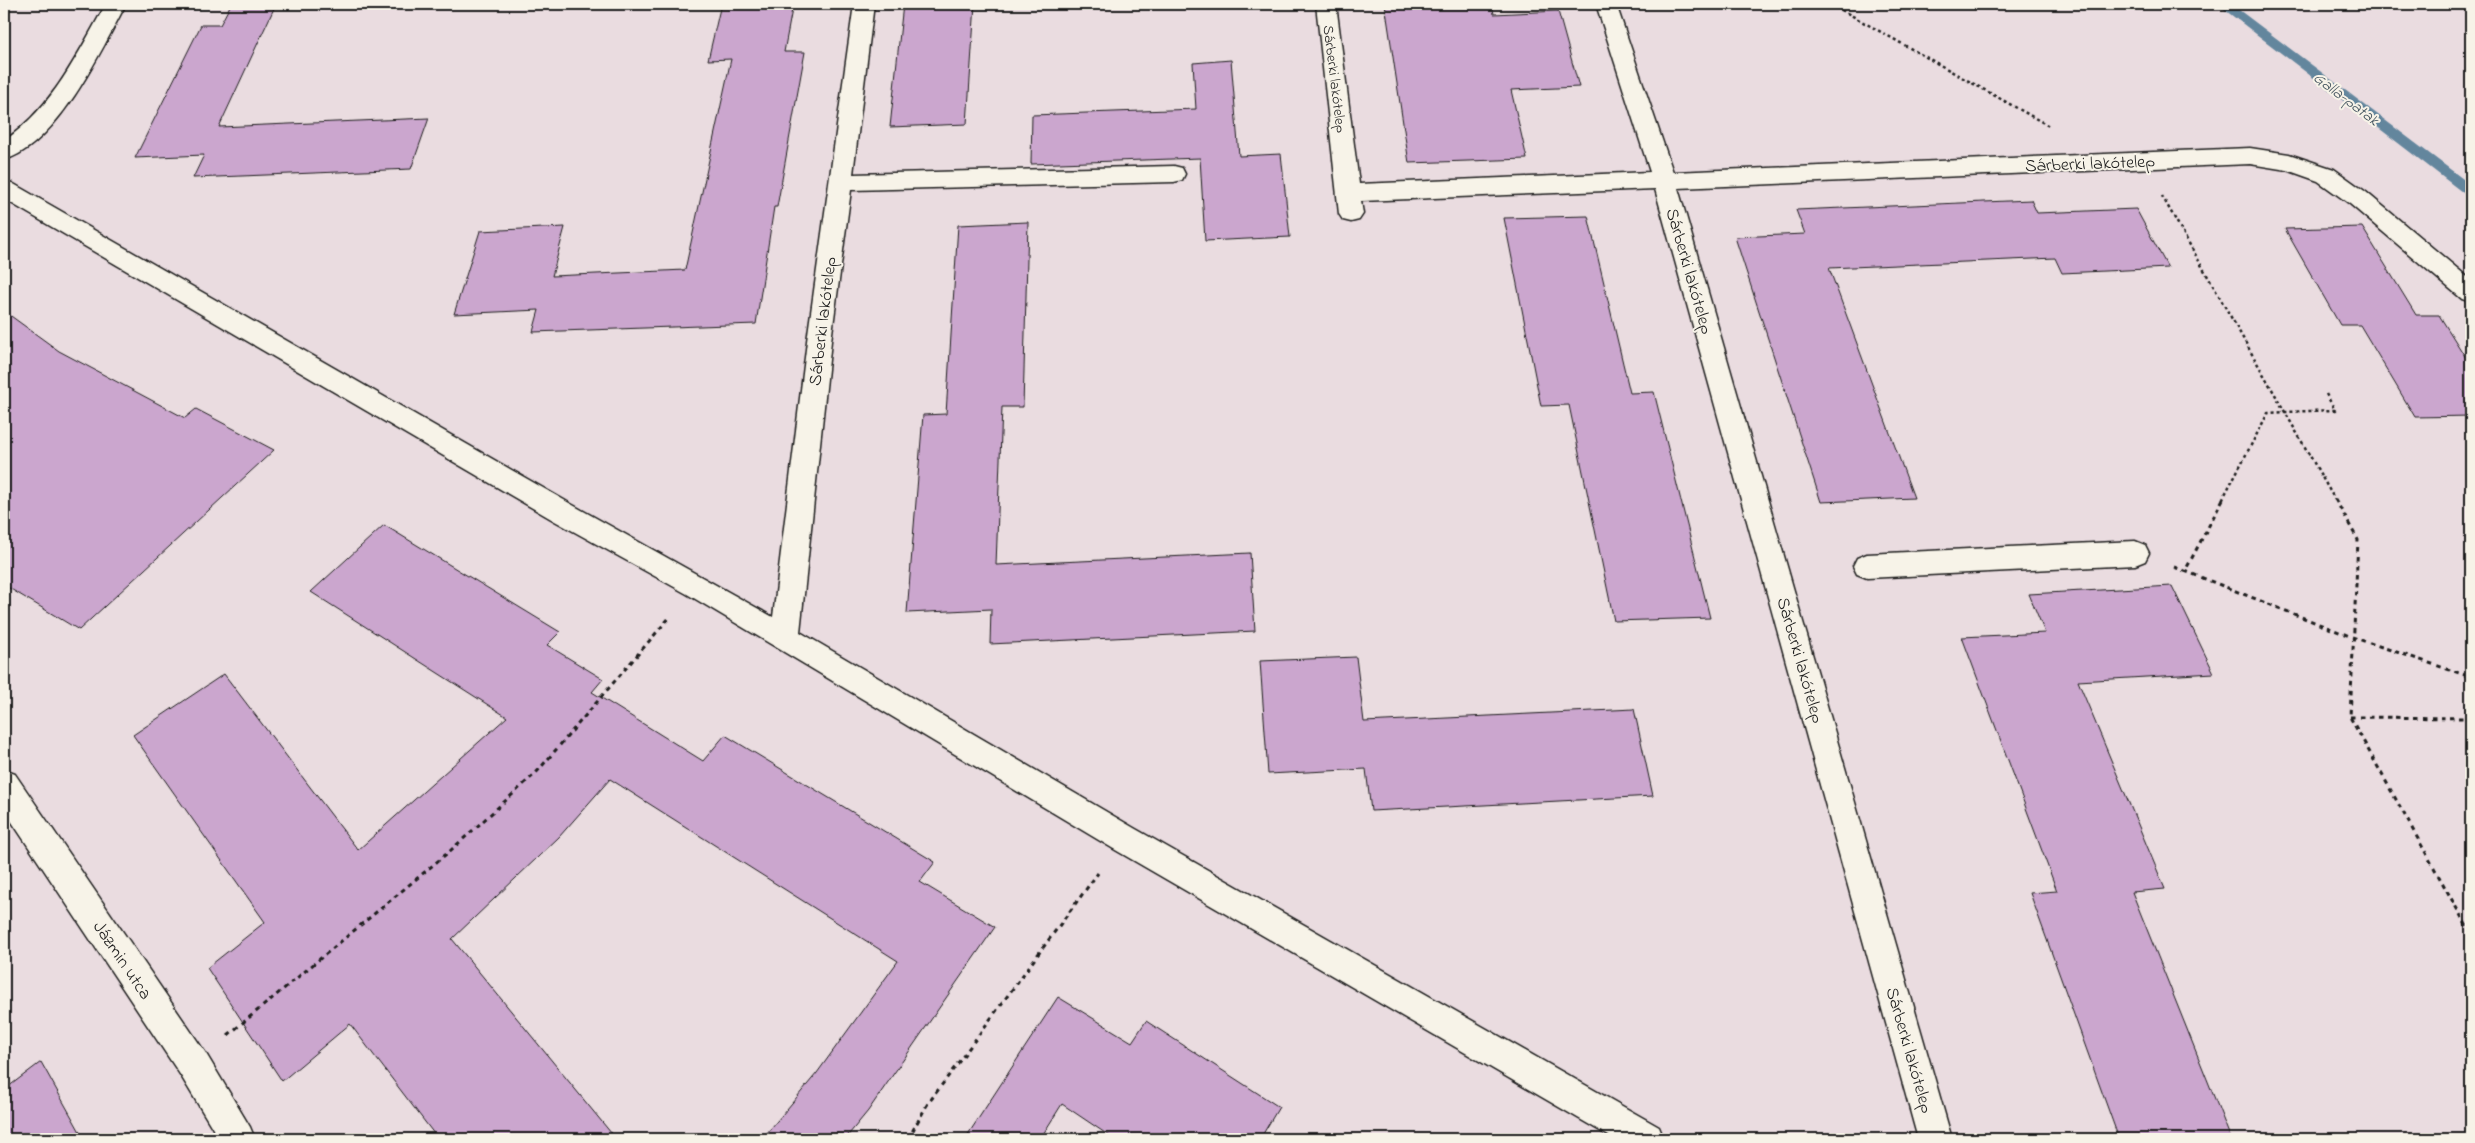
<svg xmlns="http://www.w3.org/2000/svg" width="2475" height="1143" viewBox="0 0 2475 1143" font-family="'Indie Flower',sans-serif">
  <rect width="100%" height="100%" fill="#eadce0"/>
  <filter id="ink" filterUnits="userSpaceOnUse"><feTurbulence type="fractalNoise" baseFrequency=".02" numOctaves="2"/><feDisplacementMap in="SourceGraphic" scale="10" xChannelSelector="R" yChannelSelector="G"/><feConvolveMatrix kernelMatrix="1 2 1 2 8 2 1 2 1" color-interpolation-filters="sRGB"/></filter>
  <g filter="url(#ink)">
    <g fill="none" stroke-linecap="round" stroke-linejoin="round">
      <!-- stream -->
      <path fill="#63869d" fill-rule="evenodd" d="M2217 4H2231L2471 185V197L2466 195Z"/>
    </g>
    <!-- building -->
    <g fill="#cba6ce" stroke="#1c1c1c">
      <path d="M231 4H276L219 127 429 118 411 169 193 178 204 155 135 158 201 25H220Z"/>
      <path d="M721 4H793L784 52H805L777 207H774L756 324 533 332 539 310 454 314 480 231 565 227 552 276 685 270 731 59 708 60Z"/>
      <path d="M903 4H975L967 124 890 127Z"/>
      <path d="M1385 4H1492L1494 14 1558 11 1579 87 1511 90 1527 159 1409 163Z"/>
      <path d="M1231 60 1239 156 1281 154 1290 237 1205 241 1200 158 1031 164 1032 115 1196 109 1193 63Z"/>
      <path d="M2031 200 2037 213 2136 209 2168 268 2062 273 2055 258 1829 268 1914 498 1821 502 1735 237 1805 234 1796 210Z"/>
      <path d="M1588 216 1630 393 1654 392 1710 618 1614 621 1569 405 1541 406 1504 218Z"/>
      <path d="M1028 222 1023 407H1002L996 565 1250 553 1255 631 990 644 991 609 907 613 923 415 946 414 958 225Z"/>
      <path d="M2362 227 2416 315H2439L2471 366V416L2415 417 2360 325H2340L2285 229Z"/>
      <path d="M4 311 59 351 185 418 196 409 274 450 79 630 4 585Z"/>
      <path d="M384 525 560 632 547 645 603 679 592 692 703 761 725 735 935 862 920 882 995 927 868 1111 845 1139H762L817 1073 898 961 610 779 559 837 452 939 616 1139H438L350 1024 282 1081 207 968 265 922 133 735 224 674 358 850 507 717 311 592Z"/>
      <path d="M2172 586 2214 673 2078 681 2165 889 2132 892 2231 1139H2119L2030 893 2057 891 1962 637 2045 633 2029 594Z"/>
      <path d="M1356 657 1364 722 1634 709 1653 796 1371 811 1366 769 1268 774 1260 661Z"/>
      <path d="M1058 997 1132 1042 1146 1021 1279 1107 1260 1139H1114L1062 1104 1040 1139H965Z"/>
      <path d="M41 1062 84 1139H4V1090Z"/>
    </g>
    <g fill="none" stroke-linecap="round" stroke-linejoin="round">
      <!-- minor casing -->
      <g stroke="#1c1c1c" stroke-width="3">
        <g id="minor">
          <path d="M106 4H126C102 49 57 146 4 160V141C53 107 77 55 106 4Z"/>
          <path d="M854 4H874L853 174 1174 166 1182 168 1185 174 1182 180 1174 182 851 190 831 341 800 632 1134 828 1659 1127 1664 1139H1614L1112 848 687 594 553 520 4 199V181L12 183 571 504 773 617 807 341Z"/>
          <path d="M1316 4H1336L1359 184 1650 172 1596 4H1616L1673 172 2250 148 2289 154 2334 169 2366 192 2471 280V302L2462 299 2350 204 2318 181 2287 170 2250 164 1678 188 1952 1139H1918L1655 189 1361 201 1363 214 1359 220 1351 222 1343 220 1339 214Z"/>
          <path d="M2135 541 2145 545 2149 553 2145 561 2135 565 1867 578 1857 574 1853 566 1857 558 1867 554Z"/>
          <path d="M4 770 15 774 205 1052 250 1127 255 1139H219L181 1076 4 810Z"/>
        </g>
      </g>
      <!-- path-far1 -->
      <g stroke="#1c1c1c" stroke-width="2.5" stroke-dasharray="3 3" stroke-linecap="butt">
        <path d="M1831 4 2049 126"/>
        <path d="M2162 196 2285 412 2268 413 2222 500"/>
        <path d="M2326 394 2335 410 2285 412 2335 500"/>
      </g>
      <!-- path -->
      <g stroke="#1c1c1c" stroke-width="3" stroke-dasharray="4.5 4.5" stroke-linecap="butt">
        <path d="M2223 499 2185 571 2352 637 2471 677"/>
        <path d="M2335 499 2358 540 2350 717 2471 934"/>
        <path d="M2174 567 2185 571"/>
        <path d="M2350 717 2471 718"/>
        <path d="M228 1035 450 851 536 773 669 618"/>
        <path d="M908 1139 927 1105 1098 873"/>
      </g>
      <!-- minor -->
      <use href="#minor" fill="#f7f3e8" fill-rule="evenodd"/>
    </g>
  </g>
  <g text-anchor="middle" stroke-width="4" stroke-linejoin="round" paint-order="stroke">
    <!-- far-street labels -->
    <g font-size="15" fill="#1c1c1c" stroke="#f7f3e8">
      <text transform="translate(1335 79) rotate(83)" y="5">Sárberki lakótelep</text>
    </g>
    <!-- far-water labels -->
    <g font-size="16" font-style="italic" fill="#40515c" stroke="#f7f3e8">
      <text transform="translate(2347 98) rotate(37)" y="6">Galla-patak</text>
    </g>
    <!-- street labels -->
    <g font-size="18" fill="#1c1c1c" stroke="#f7f3e8">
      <text transform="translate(2090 163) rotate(-2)" y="6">Sárberki lakótelep</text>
      <text transform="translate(1690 271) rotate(74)" y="6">Sárberki lakótelep</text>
      <text transform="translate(822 321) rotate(-83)" y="6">Sárberki lakótelep</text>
      <text transform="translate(1801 660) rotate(74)" y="6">Sárberki lakótelep</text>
      <text transform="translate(123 960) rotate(56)" y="6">Jázmin utca</text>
      <text transform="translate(1910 1050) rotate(74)" y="6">Sárberki lakótelep</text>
    </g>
  </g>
  <!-- margin -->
  <rect width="2475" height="1143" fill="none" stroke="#f7f3e8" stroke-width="20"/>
  <rect x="10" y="10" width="2455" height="1123" fill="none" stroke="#1c1c1c" stroke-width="2" filter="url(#ink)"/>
</svg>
